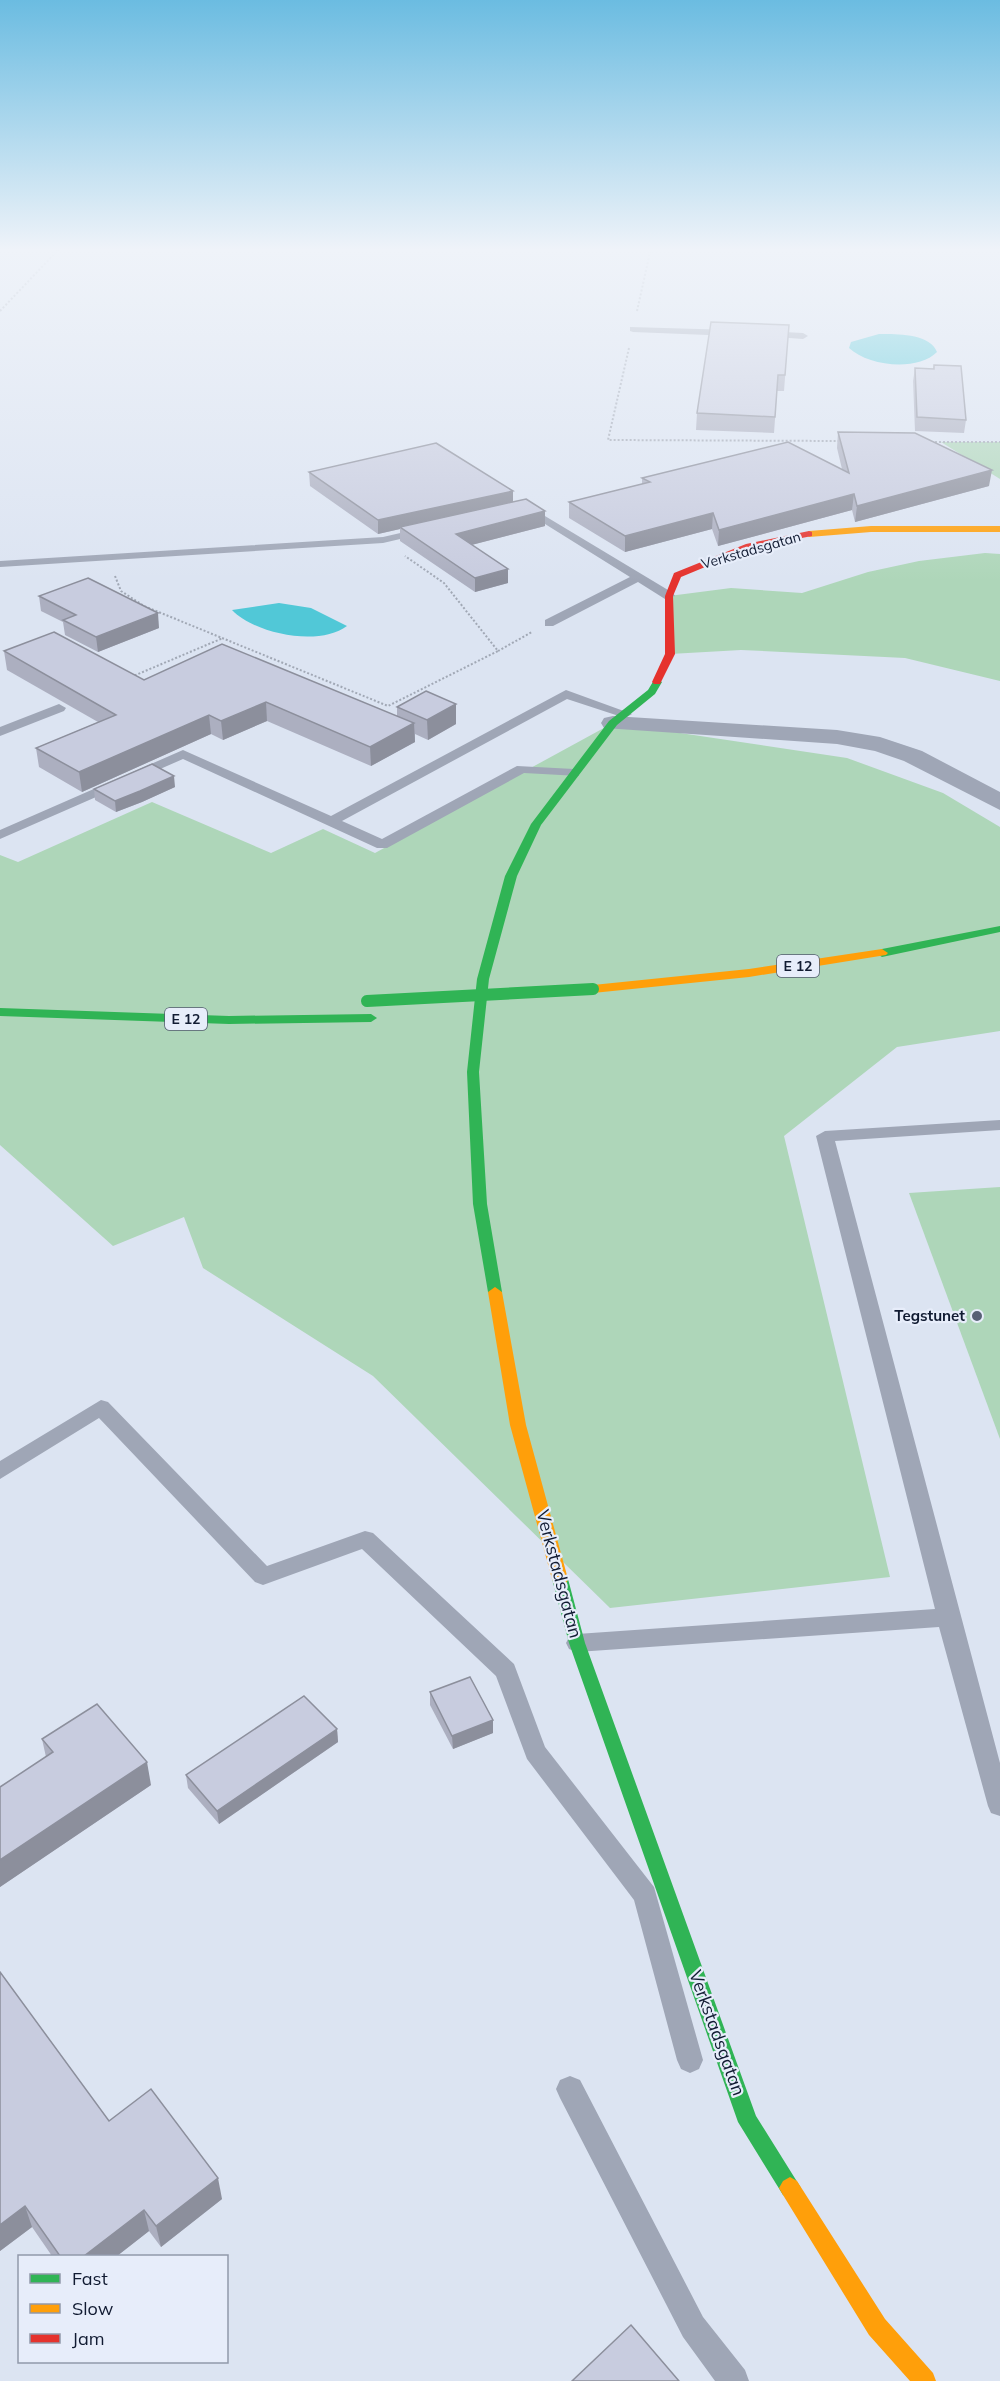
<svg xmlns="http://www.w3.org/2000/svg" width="1000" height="2381" viewBox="0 0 1000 2381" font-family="Mulish,sans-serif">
  <rect width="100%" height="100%" fill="#dce4f2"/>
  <!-- green -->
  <g fill="#aed6b9">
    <path d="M941 442H1000V479Z"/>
    <path d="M985 553 1000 554V681L905 658 741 650 670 654 669 596 731 588 802 593 868 572 919 561Z"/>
    <path d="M613 723 847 758 943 793 1000 827V1031L897 1047 784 1136 890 1577 610 1608 373 1376 203 1268 184 1217 113 1246 0 1145V855L18 862 152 802 271 853 323 829 375 853Z"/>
    <path d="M1000 1187V1439L909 1193Z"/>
  </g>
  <!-- water -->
  <g fill="#51c8d7">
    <path d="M879 334C895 334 930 333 937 352 917 372 868 366 849 348L851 342Z"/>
    <path d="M279 603 311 608 347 626C319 647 255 634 232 610Z"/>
  </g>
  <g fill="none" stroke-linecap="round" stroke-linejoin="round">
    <!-- path -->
    <g stroke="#a1a8b5" stroke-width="2" stroke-dasharray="2 2" stroke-linecap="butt">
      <path d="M0 248 57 250"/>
      <path d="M0 311 60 248"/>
      <path d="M637 311 651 248"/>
      <path d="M629 348 608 440 840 441"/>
      <path d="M931 442H1000"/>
      <path d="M115 576 121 591 144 606 388 706 498 651 444 583 405 556"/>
      <path d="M498 651 532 632"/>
      <path d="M131 677 223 638"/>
    </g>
    <!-- lane -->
    <g fill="#9fa6b6" fill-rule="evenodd">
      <path d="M630 327 733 330 738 333 733 336 633 332 630 331Z"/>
      <path d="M764 331 803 333 808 336 803 339 761 336V332Z"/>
      <path d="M525 504 673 593 675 596 665 599 638 582 553 626H545V620L630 577 521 509 519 507Z"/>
      <path d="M422 528 426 529V533L383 543 0 567V561L383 537Z"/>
      <path d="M566 690 632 714 625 718 567 699 342 821 382 839 517 766 574 769 579 770V776L524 773 387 848H377L183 759 0 839V830L183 750 331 816Z"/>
      <path d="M59 704 66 708 64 711 0 736V727Z"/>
      <path d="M1000 1120V1130L835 1141 1000 1763V1816L991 1813 988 1806 939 1627 577 1652 569 1649 566 1643 569 1637 577 1634 935 1609 816 1136 825 1131Z"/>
      <path d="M101 1400 108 1402 267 1566 365 1531 373 1533 514 1664 545 1747 654 1887 703 2060 699 2069 690 2073 681 2069 677 2060 634 1900 527 1759 496 1676 362 1549 263 1585 255 1582 99 1418 0 1479V1461Z"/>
      <path d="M570 2076 580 2080 703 2317 745 2370 749 2381H715L683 2337 560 2098 556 2089 560 2080Z"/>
    </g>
    <!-- street -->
    <path fill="#9fa6b6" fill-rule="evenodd" d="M613 716 837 730 880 737 922 751 1000 792V810L904 761 875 751 837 744 604 728 601 723 604 718Z"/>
    <!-- fast -->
    <g fill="#30b455" fill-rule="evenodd">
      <path d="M657 679 662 682 655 694 617 725 541 825 517 876 489 979 479 1072 487 1204 502 1292 495 1297 488 1292 473 1204 467 1072 477 979 505 876 531 824 609 721 648 690 654 680Z"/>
      <path d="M1000 926V932L882 957 876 953 882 949Z"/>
      <path d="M0 1008 229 1016 371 1014 377 1018 371 1022 229 1024 0 1016Z"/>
      <path d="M560 1573 566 1574 568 1579 585 1643 756 2116 801 2188 797 2195 790 2199 783 2195 738 2122 569 1643 552 1579 554 1574Z"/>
    </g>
    <!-- slow -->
    <g fill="#ff9f0a" fill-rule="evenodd">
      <path d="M871 526H1000V532H871L809 537 805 534 809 531Z"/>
      <path d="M882 949 888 953 886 955 749 977 593 993 587 989 593 985 749 969Z"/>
      <path d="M495 1287 502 1292 526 1425 568 1579 566 1584 560 1585 554 1584 552 1579 510 1425 488 1292Z"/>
      <path d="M790 2177 797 2181 885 2319 933 2373 936 2381H910L869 2335 783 2195 779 2188 783 2181Z"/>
    </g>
    <!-- jam -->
    <path fill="#e5322d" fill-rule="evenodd" d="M809 531 812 532V536L751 548 681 577 673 596 675 654 660 684H654L652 682 665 654V596L674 573 746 544Z"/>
    <!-- fast-bridge -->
    <path stroke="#30b455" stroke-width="12" d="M367 1001 593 989"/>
  </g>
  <!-- wall -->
  <g fill="#acafc0">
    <path d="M789 325 784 391H777L774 433 696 430 697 413Z"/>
    <path d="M934 365 966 420 964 433 915 431 913 381 915 368 933 369Z"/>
    <path d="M838 432 989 486 855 522 852 510 718 546 712 529 625 552 569 518V502L642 484V478L842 469 837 448Z"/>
    <path d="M309 472 513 491V502L545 511V526L471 545 508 569V583L475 592 400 541V529L378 534 310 486Z"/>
    <path d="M39 596 159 628 98 652 65 635 63 622 41 611Z"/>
    <path d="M4 651 144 680 397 716V707L456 704V724L428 740 415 734V742L371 766 267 721 223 740 211 734 82 792 39 767 36 748 98 722 7 670Z"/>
    <path d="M175 787 142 802 116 812 95 800 94 789Z"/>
    <path d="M430 1692 493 1733 453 1749 430 1705Z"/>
    <path d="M337 1729 338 1742 219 1824 188 1788 186 1775Z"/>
    <path d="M42 1739 151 1785 0 1887V1787L46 1757Z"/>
    <path d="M0 1972 109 2121 222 2199 161 2247 149 2231 117 2256H52L32 2227 0 2251Z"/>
  </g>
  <!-- shaded-wall -->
  <g fill="#8c8f9c">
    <path d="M992 470 989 486 855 522 857 506Z"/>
    <path d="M513 491V505L400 527V529L378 534V520Z"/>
    <path d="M854 494 852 510 718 546 719 530Z"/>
    <path d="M545 511V526L456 549V534Z"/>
    <path d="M713 513 712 529 625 552V536Z"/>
    <path d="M508 569V583L475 592V578Z"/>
    <path d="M158 613 159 628 98 652 96 637Z"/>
    <path d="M266 702 267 721 223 740 221 721Z"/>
    <path d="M456 704V724L428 740 427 720Z"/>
    <path d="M209 715 211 734 82 792 79 772Z"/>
    <path d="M414 723 415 742 371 766 370 747Z"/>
    <path d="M174 776 175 787 142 802 116 812 115 801Z"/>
    <path d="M493 1720V1733L453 1749 452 1736Z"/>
    <path d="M337 1729 338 1742 219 1824 217 1811Z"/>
    <path d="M147 1762 151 1785 0 1887V1860Z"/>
    <path d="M218 2178 222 2199 161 2247 156 2226Z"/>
    <path d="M25 2206 32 2227 0 2251V2225Z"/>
    <path d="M144 2210 149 2231 117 2256H84Z"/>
  </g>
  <!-- building -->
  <g fill="#c8ccdf" stroke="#8c8f9c" stroke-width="1.5">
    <path d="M711 322 789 325 785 375H778L775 417 697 413Z"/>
    <path d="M934 365 961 366 966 420 917 417 915 368 934 369Z"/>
    <path d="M838 432 915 433 992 470 857 506 854 494 719 530 713 513 625 536 569 502 650 482 642 478 788 442 849 473Z"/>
    <path d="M436 443 513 491 378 520 309 472Z"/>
    <path d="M526 499 545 511 456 534 508 569 475 578 400 527Z"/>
    <path d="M88 578 158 613 96 637 63 620 76 615 39 596Z"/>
    <path d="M54 632 144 680 222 644 414 723 370 747 266 702 221 721 209 715 79 772 36 748 116 715 4 651Z"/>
    <path d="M426 691 456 704 427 720 397 707Z"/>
    <path d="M152 764 174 776 140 791 115 801 94 789Z"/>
    <path d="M470 1677 493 1720 452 1736 430 1692Z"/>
    <path d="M304 1696 337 1729 217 1811 186 1775Z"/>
    <path d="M97 1704 147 1762 0 1860V1787L53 1752 42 1739Z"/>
    <path d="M0 1972 109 2121 151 2089 218 2178 156 2226 144 2210 84 2256H60L25 2206 0 2225Z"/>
    <path d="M631 2325 679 2381H572Z"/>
  </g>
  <!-- sky -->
  <linearGradient id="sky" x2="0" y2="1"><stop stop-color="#6bbce1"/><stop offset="0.43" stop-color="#eff3f9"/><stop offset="1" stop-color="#eff3f9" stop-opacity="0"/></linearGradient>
  <rect width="1000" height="581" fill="url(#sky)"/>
  <!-- markers -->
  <circle fill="#586175" stroke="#e7edfa" stroke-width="2" cx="977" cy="1316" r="6"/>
  <g text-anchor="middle" stroke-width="4.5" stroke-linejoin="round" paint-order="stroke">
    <!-- far-street labels -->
    <g font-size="14" fill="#111b32" stroke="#e7edfa">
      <text transform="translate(751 550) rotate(-16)" y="5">Verkstadsgatan</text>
    </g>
    <!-- shield labels -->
    <g fill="#e7edfa" stroke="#515a6e" stroke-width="1.5">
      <rect x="777" y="955" width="42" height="22" rx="4.5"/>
      <rect x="165" y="1008" width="42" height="22" rx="4.5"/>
    </g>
    <g font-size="14" font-weight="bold" fill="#111b32">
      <text x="798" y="971">E 12</text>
      <text x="186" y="1024">E 12</text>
    </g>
    <!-- poi labels -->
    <g font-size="15" font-weight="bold" fill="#111b32" stroke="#e7edfa" text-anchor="end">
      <text x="965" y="1321">Tegstunet</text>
    </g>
    <!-- near-street labels -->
    <g font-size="18" fill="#111b32" stroke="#e7edfa">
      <text transform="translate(559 1574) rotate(75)" y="6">Verkstadsgatan</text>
      <text transform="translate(717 2033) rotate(70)" y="6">Verkstadsgatan</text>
    </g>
  </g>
  <!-- legend -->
  <rect x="18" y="2255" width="210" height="108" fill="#e7edfa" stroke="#9199aa" stroke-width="1.5"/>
  <rect x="30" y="2274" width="30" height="9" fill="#30b455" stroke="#9199aa" stroke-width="1.5"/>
  <text x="72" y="2285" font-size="18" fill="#111b32">Fast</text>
  <rect x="30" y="2304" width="30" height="9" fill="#ff9f0a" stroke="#9199aa" stroke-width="1.5"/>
  <text x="72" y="2315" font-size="18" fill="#111b32">Slow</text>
  <rect x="30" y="2334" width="30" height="9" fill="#e5322d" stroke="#9199aa" stroke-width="1.5"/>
  <text x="72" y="2345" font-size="18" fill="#111b32">Jam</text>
</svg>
